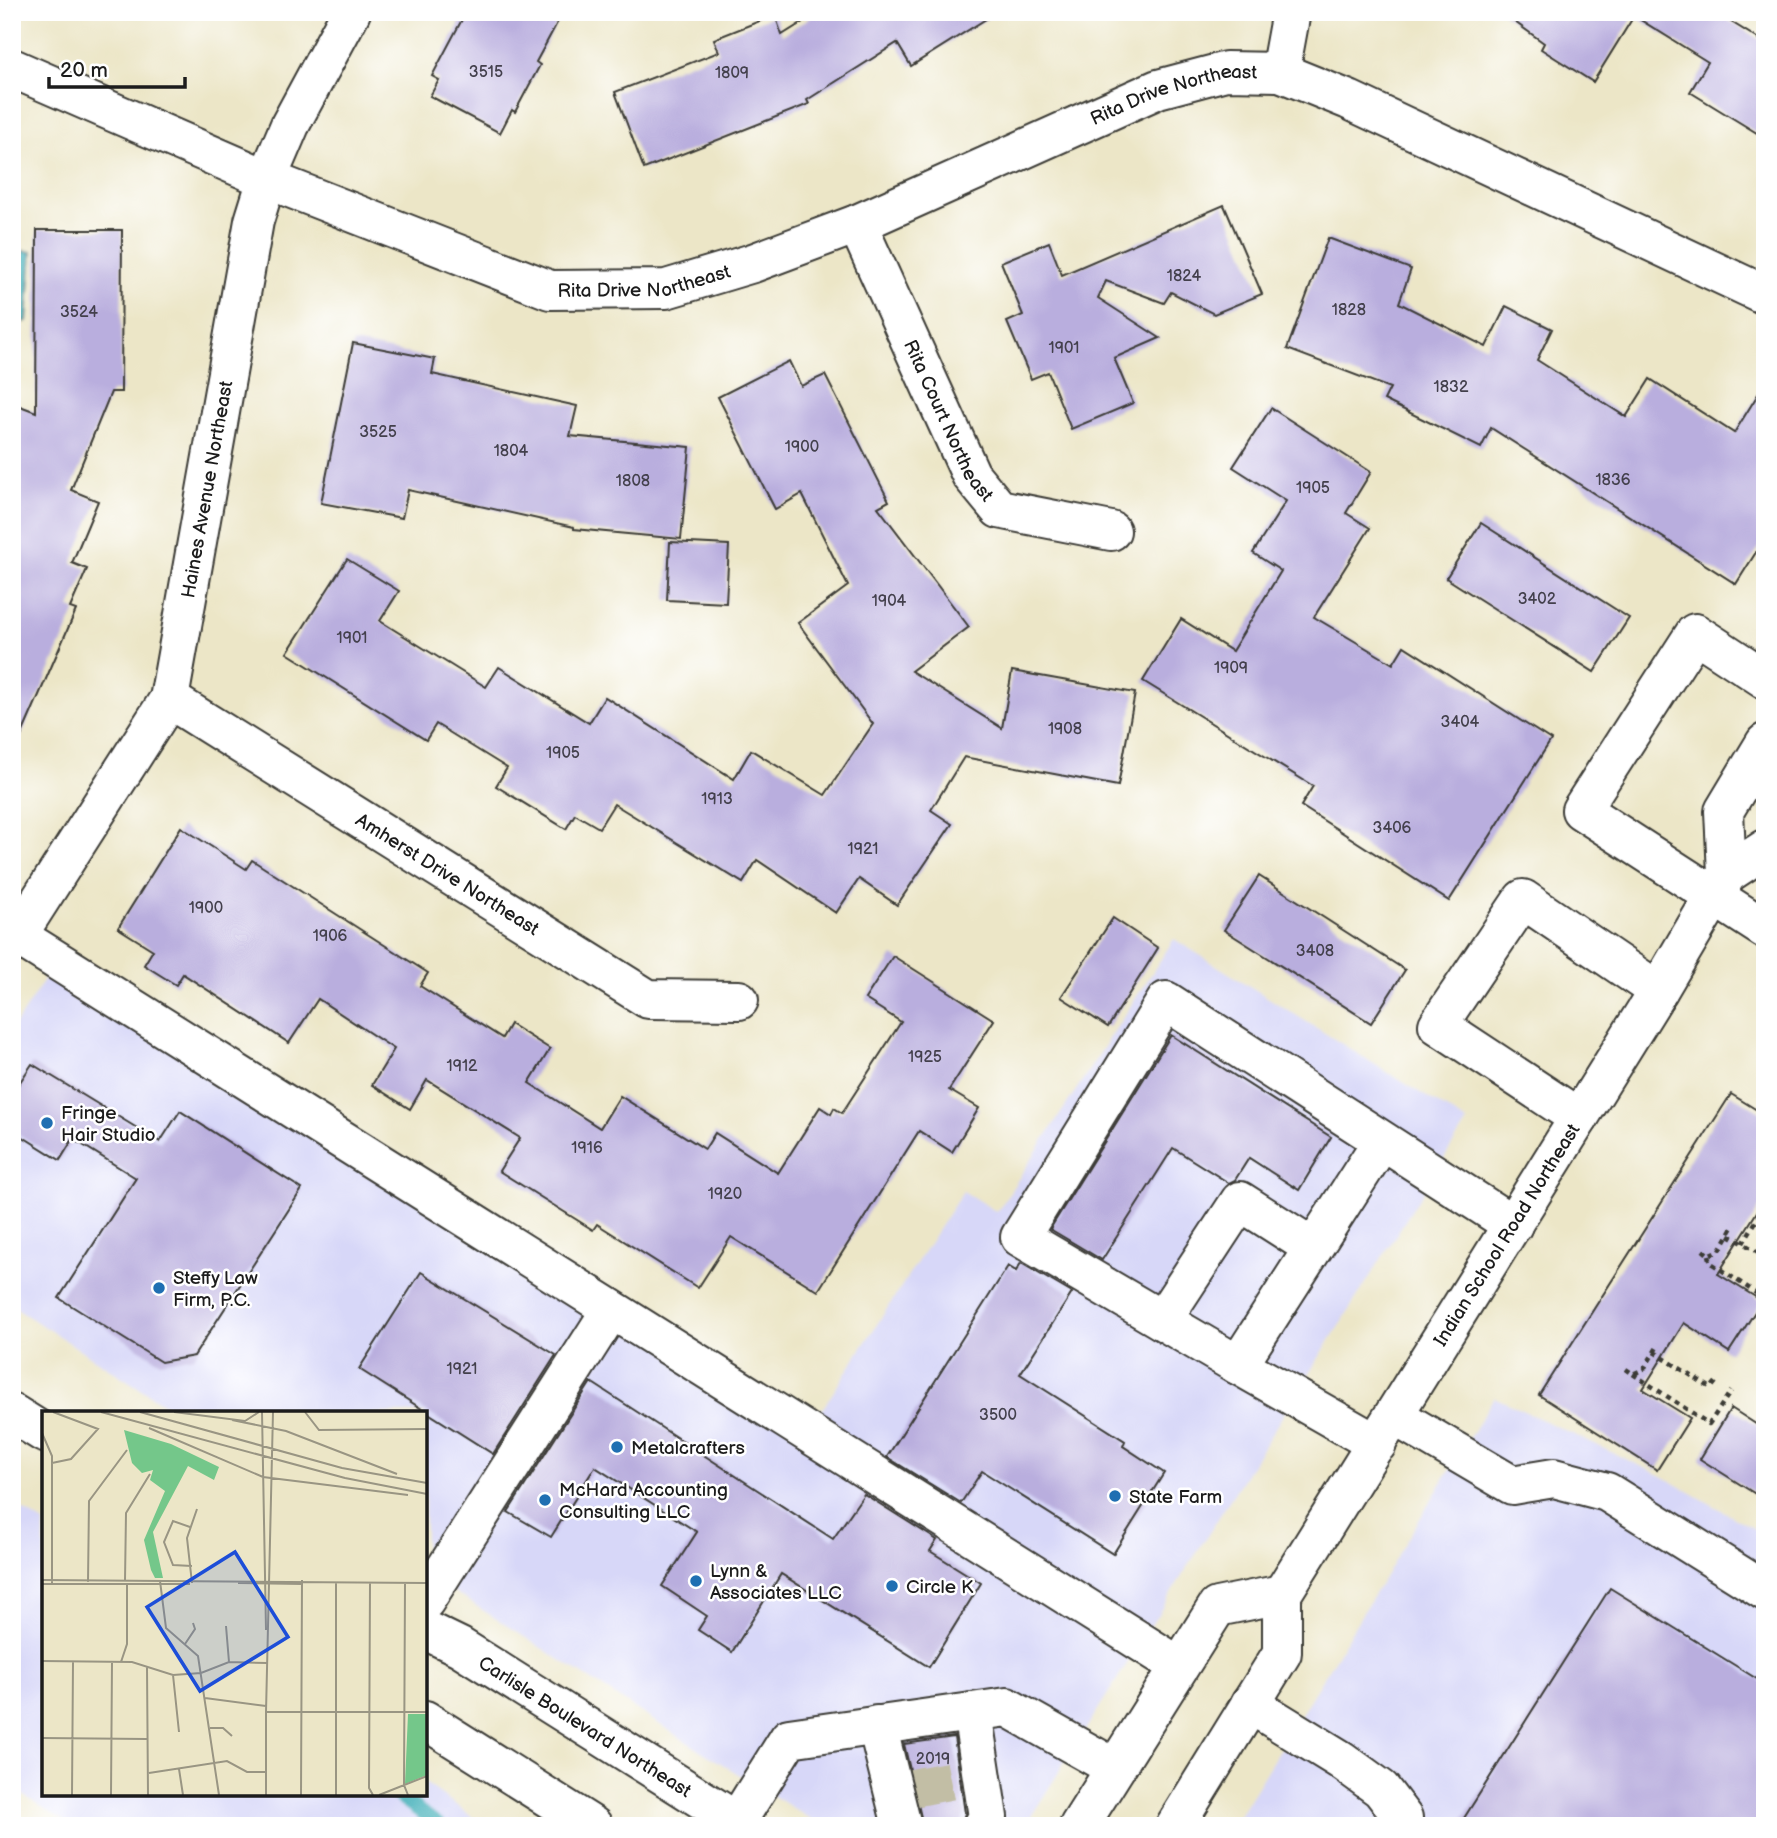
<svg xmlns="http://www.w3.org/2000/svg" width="1777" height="1838" viewBox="0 0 1777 1838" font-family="'Balsamiq Sans',sans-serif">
  <rect width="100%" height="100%" fill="#fff"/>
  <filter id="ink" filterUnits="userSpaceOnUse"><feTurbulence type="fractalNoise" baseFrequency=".0143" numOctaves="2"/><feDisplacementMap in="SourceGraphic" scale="14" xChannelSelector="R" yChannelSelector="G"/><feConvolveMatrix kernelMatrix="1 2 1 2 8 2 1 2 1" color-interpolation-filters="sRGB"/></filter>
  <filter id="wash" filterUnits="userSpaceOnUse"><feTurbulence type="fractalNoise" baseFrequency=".00686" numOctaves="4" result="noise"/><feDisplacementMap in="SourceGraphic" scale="28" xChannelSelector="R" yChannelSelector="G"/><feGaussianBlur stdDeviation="1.57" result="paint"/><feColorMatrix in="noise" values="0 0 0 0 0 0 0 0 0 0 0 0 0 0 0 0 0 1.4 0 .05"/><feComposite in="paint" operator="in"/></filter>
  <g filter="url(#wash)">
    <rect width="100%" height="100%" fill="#ece6c7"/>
    <!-- built -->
    <g fill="#d7d7f8">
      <path d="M1174 939 1467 1122 1025 1826H822L690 1744 425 1573V1413H178L12 1306V1030L51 969 816 1419 963 1191 997 1212Z"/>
      <path d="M1494 1397 1662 1476 1765 1535V1826H1233Z"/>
      <path d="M12 1503 44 1523V1794H425V1783L485 1826H72L12 1788Z"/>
    </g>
    <!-- water -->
    <path fill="#3cadb7" stroke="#2c646a" stroke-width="2" d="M21 251 32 252 27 321 12 325V271Z"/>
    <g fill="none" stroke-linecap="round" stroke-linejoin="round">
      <!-- stream -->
      <path stroke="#3cadb7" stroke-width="14" d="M396 1794 440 1826"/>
    </g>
    <g id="blocks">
      <!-- building -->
      <g fill="#b9aede">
        <path d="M466 12H563L536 62 540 65 515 112 512 110 500 133 430 96 439 80 432 76Z"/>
        <path d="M819 12H997L911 66 897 43 807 100 809 104 644 169 615 92 719 52 714 39 775 15 782 35Z"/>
        <path d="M1501 12H1715L1765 43V138L1690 92 1708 62 1634 16 1593 82 1541 49 1544 43Z"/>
        <path d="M1224 205 1262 294 1214 314 1171 292 1164 303 1106 281 1098 298 1160 338 1114 358 1133 403 1071 429 1048 372 1031 379 1007 322 1023 315 1001 262 1049 242 1062 275Z"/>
        <path d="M37 230H122L121 392H111L71 490 98 501 72 563 87 569 70 608 76 610 12 757V403L36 412Z"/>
        <path d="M1328 238 1411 269 1399 303 1486 347 1506 306 1552 329 1537 360 1626 417 1650 379 1734 433 1765 383V538L1736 584 1491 428 1481 448 1384 400 1390 388 1287 349Z"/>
        <path d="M353 343 435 359 432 374 577 406 570 436 690 447 681 539 574 529V527L408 490 402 518 321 503Z"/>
        <path d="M789 361 801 386 825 375 889 501 878 507 969 627 911 671 1002 728 1012 671 1135 693 1118 786 964 757 931 810 952 824 897 905 859 879 836 913 757 860 743 883 614 804 599 828 575 814 566 829 496 786 507 768 436 724 426 740 287 653 347 559 399 591 380 621 486 687 499 667 589 723 605 697 734 779 751 750 825 795 873 724 798 623 848 586 802 494 775 509 718 397Z"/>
        <path d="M1271 408 1371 472 1346 513 1370 528 1314 617 1393 664 1404 646 1551 740 1449 901 1301 806 1313 786 1143 681 1181 619 1232 651 1281 571 1253 553 1286 501 1233 467Z"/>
        <path d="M1481 523 1629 618 1594 672 1446 578Z"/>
        <path d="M670 542 729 545 726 603 667 600Z"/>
        <path d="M181 827 246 869 252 860 428 973 420 986 502 1038 510 1024 550 1049 529 1083 600 1128 620 1096 705 1149 715 1133 778 1173 820 1107 831 1114 834 1108 842 1113 901 1022 865 999 893 956 994 1020 949 1090 979 1108 952 1152 919 1131 818 1291 731 1237 698 1288 597 1224 593 1230 499 1171 520 1138 427 1080 410 1109 372 1085 394 1049 318 999 289 1043 183 974 176 985 144 965 153 950 118 928Z"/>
        <path d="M1259 876 1405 970 1371 1023 1224 930Z"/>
        <path d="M1113 918 1158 948 1108 1027 1061 997Z"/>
        <path d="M1171 1035 1331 1137 1299 1190 1249 1158 1235 1180 1229 1183 1173 1148 1102 1260 1050 1229Z"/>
        <path d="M32 1064 160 1142 180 1111 302 1189 194 1356 161 1362 59 1298 136 1178 73 1139 60 1160 12 1130V1094Z"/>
        <path d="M1731 1094 1765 1115V1199L1718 1274 1762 1301 1729 1352 1684 1323 1643 1389 1690 1418 1657 1470 1539 1395Z"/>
        <path d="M1021 1263 1072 1293 1020 1374 1125 1441 1123 1446 1164 1473 1113 1554 982 1471 961 1503 887 1457 1008 1266 1016 1271Z"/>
        <path d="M421 1272 556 1355 493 1454 359 1369Z"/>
        <path d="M591 1382 833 1539 864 1494 937 1540 930 1551 981 1583 929 1667 781 1574 732 1652 698 1630 707 1616 662 1586 697 1532 595 1467 551 1537 508 1512Z"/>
        <path d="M1731 1408 1765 1430V1500L1700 1459Z"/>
        <path d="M1610 1588 1765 1684V1826H1459Z"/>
        <path d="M954 1737 965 1813 961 1826H923L904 1744Z"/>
      </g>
    </g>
  </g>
  <g filter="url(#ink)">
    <use href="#blocks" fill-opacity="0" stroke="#3b3a36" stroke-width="2"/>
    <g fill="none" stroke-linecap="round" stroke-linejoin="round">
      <!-- minor-tunnel -->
      <path stroke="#c2bea5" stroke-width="38" stroke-dasharray="38 19" stroke-linecap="butt" d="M913 1788 963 1778"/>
      <!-- minor casing -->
      <g stroke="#3b3a36" stroke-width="42">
        <g id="minor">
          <path id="s1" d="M12 68 267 179 550 290 666 289 753 263 857 224 1158 89 1226 71 1280 72 1349 100 1765 295"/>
          <path d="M1280 72 1291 12"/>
          <path id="s2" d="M857 224 971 475 999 509 1111 531"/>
          <path d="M1765 679 1695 633 1581 810 1765 929"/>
          <path id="s3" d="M169 699 648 999 739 1000"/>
          <path d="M1727 874 1724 811 1765 743"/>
          <path d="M18 936 1179 1666"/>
          <path id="s4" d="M12 944 169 699 254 221 267 179 290 125 351 12"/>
          <path d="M1579 1118 1438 1025 1523 899 1658 991"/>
          <path d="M1382 1141 1238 1365 1020 1237 1166 1001 1513 1225"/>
          <path d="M1162 1320 1240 1201 1312 1247"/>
          <path d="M1238 1365 1377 1444"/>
          <path d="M1395 1416 1512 1485 1554 1478 1607 1492 1765 1591"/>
          <path d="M425 1601 611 1310"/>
          <path d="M1250 1704 1341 1760 1381 1789 1403 1818 1398 1826"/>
          <path d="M972 1712 988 1817 983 1826"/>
          <path d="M877 1725 902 1826"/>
          <path d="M737 1821 789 1738 1007 1707 1115 1768"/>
          <path d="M1079 1826 1217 1607 1282 1594"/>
          <path id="s5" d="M1175 1826 1282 1653V1594L1658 991 1727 874 1765 849"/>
        </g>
      </g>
      <!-- major casing -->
      <g stroke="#3b3a36" stroke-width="42">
        <g id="major">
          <path d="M12 1413 44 1433"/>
          <path id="s6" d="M425 1630 460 1647 744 1826"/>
          <path d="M425 1720 593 1826"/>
        </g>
      </g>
      <!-- path -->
      <g stroke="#3b3a36" stroke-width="4.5" stroke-dasharray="5 5" stroke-linecap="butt">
        <path d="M1729 1235 1765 1256"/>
        <path d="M1743 1243 1761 1213 1765 1216"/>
        <path d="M1703 1250 1709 1255 1720 1250 1733 1227"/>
        <path d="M1709 1255 1711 1263 1765 1299"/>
        <path d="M1654 1352 1711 1388 1716 1382"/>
        <path d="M1626 1369 1633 1374 1644 1369 1659 1344"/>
        <path d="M1633 1374 1709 1424 1731 1391"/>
      </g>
      <!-- minor -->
      <use href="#minor" stroke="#fff" stroke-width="38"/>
      <!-- major -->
      <use href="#major" stroke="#fff" stroke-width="38"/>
    </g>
  </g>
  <!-- markers -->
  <g fill="#1f6fb2" stroke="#fff" stroke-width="2.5">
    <circle cx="47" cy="1123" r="7"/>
    <circle cx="159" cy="1288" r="7"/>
    <circle cx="617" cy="1447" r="7"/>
    <circle cx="1115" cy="1496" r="7"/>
    <circle cx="545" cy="1500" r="7"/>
    <circle cx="696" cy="1581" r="7"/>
    <circle cx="892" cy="1586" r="7"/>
  </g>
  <g text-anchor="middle" stroke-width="5" stroke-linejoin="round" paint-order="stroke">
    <!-- number labels -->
    <g font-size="16" fill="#43404c">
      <text x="486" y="77">3515</text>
      <text x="732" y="78">1809</text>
      <text x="1184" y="281">1824</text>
      <text x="1349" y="315">1828</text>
      <text x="79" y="317">3524</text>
      <text x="1064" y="353">1901</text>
      <text x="1451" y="392">1832</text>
      <text x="378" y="437">3525</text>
      <text x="802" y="452">1900</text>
      <text x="511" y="456">1804</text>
      <text x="1613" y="485">1836</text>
      <text x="633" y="486">1808</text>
      <text x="1313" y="493">1905</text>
      <text x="1537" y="604">3402</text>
      <text x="889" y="606">1904</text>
      <text x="352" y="643">1901</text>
      <text x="1231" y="673">1909</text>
      <text x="1460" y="727">3404</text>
      <text x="1065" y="734">1908</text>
      <text x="563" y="758">1905</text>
      <text x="717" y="804">1913</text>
      <text x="1392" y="833">3406</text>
      <text x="863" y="854">1921</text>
      <text x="206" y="913">1900</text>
      <text x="330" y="941">1906</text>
      <text x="1315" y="956">3408</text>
      <text x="925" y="1062">1925</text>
      <text x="462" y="1071">1912</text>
      <text x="587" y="1153">1916</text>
      <text x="725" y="1199">1920</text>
      <text x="462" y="1374">1921</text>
      <text x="998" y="1420">3500</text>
      <text x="933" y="1764">2019</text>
    </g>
    <!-- street labels -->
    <g font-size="19" fill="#1c1c1c" stroke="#fff">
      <text dy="7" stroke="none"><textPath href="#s1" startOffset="1244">Rita Drive Northeast</textPath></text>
      <text dy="7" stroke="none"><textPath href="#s1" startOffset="677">Rita Drive Northeast</textPath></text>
      <text dy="7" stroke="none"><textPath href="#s2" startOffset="217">Rita Court Northeast</textPath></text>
      <text dy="7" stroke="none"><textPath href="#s4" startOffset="504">Haines Avenue Northeast</textPath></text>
      <text dy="7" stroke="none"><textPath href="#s3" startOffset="329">Amherst Drive Northeast</textPath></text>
      <text dy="7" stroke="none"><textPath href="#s5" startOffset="686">Indian School Road Northeast</textPath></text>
      <text dy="7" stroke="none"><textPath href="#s6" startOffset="187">Carlisle Boulevard Northeast</textPath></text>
    </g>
    <!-- poi labels -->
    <g font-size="19" fill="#1c1c1c" stroke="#fff" text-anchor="start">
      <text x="61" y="1119">Fringe<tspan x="61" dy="22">Hair Studio</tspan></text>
      <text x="173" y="1284">Steffy Law<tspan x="173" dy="22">Firm, P.C.</tspan></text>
      <text x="631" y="1454">Metalcrafters</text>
      <text x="559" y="1496">McHard Accounting<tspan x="559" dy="22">Consulting LLC</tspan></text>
      <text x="1129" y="1503">State Farm</text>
      <text x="710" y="1577">Lynn &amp;<tspan x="710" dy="22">Associates LLC</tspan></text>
      <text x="906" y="1593">Circle K</text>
    </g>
  </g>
  <!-- overview -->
  <g transform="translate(42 1411)">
    <rect width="385" height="385" fill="#ece6c7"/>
    <path d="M82 19 129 33 177 56 172 69 146 55 111 121 121 167H113L109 159 102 129 123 80 108 69 111 59 100 62 90 52ZM366 303H385V364L363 373Z" fill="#74c78a"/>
    <path fill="none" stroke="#999583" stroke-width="2" d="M59 1 303 67 385 83M98 1 300 57 385 72M132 1 203 10 217 1M220 1 224 219M263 1 277 19 385 18M190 9 244 20 355 63M107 17 221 66 366 84M0 22 10 45V173M10 52 29 48 56 18 11 1M148 116 131 110 122 131 131 154 150 155M0 169 385 172M83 170 84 102 108 63M118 170 124 217 156 245 177 384M46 171 47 90 85 39M328 171 327 377 331 384M150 172 145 127 155 98M196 172 261 173M363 172 362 374 366 384M0 173H148M184 215 187 251M143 233 153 218 151 212M0 250 90 251 131 264 159 262 187 251 225 252M79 251 85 233V172M105 256 106 384M131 264 137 321M163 287 224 295M224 301H385M224 301 231 1M168 317H181L190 325M0 327 105 328M137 358 141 384M107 362 185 350 205 361H224M30 384 31 251M69 384 70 251M224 384V301V313M259 384 260 169M294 384V171M337 384 385 365"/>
    <path fill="#1d4ed8" fill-opacity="0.15" stroke="#1d4ed8" stroke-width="3.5" d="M193 141 246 226 158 280 105 196Z"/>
    <rect width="385" height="385" fill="none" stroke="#1c1c1c" stroke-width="3.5"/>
  </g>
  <!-- margin -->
  <rect width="1777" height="1838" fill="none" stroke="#fff" stroke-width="42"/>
  <!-- scale -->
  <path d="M49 77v10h136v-10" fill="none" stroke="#1c1c1c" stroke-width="3.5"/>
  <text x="60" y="77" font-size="21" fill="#1c1c1c" stroke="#ffffff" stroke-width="5" paint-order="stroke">20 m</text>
</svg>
